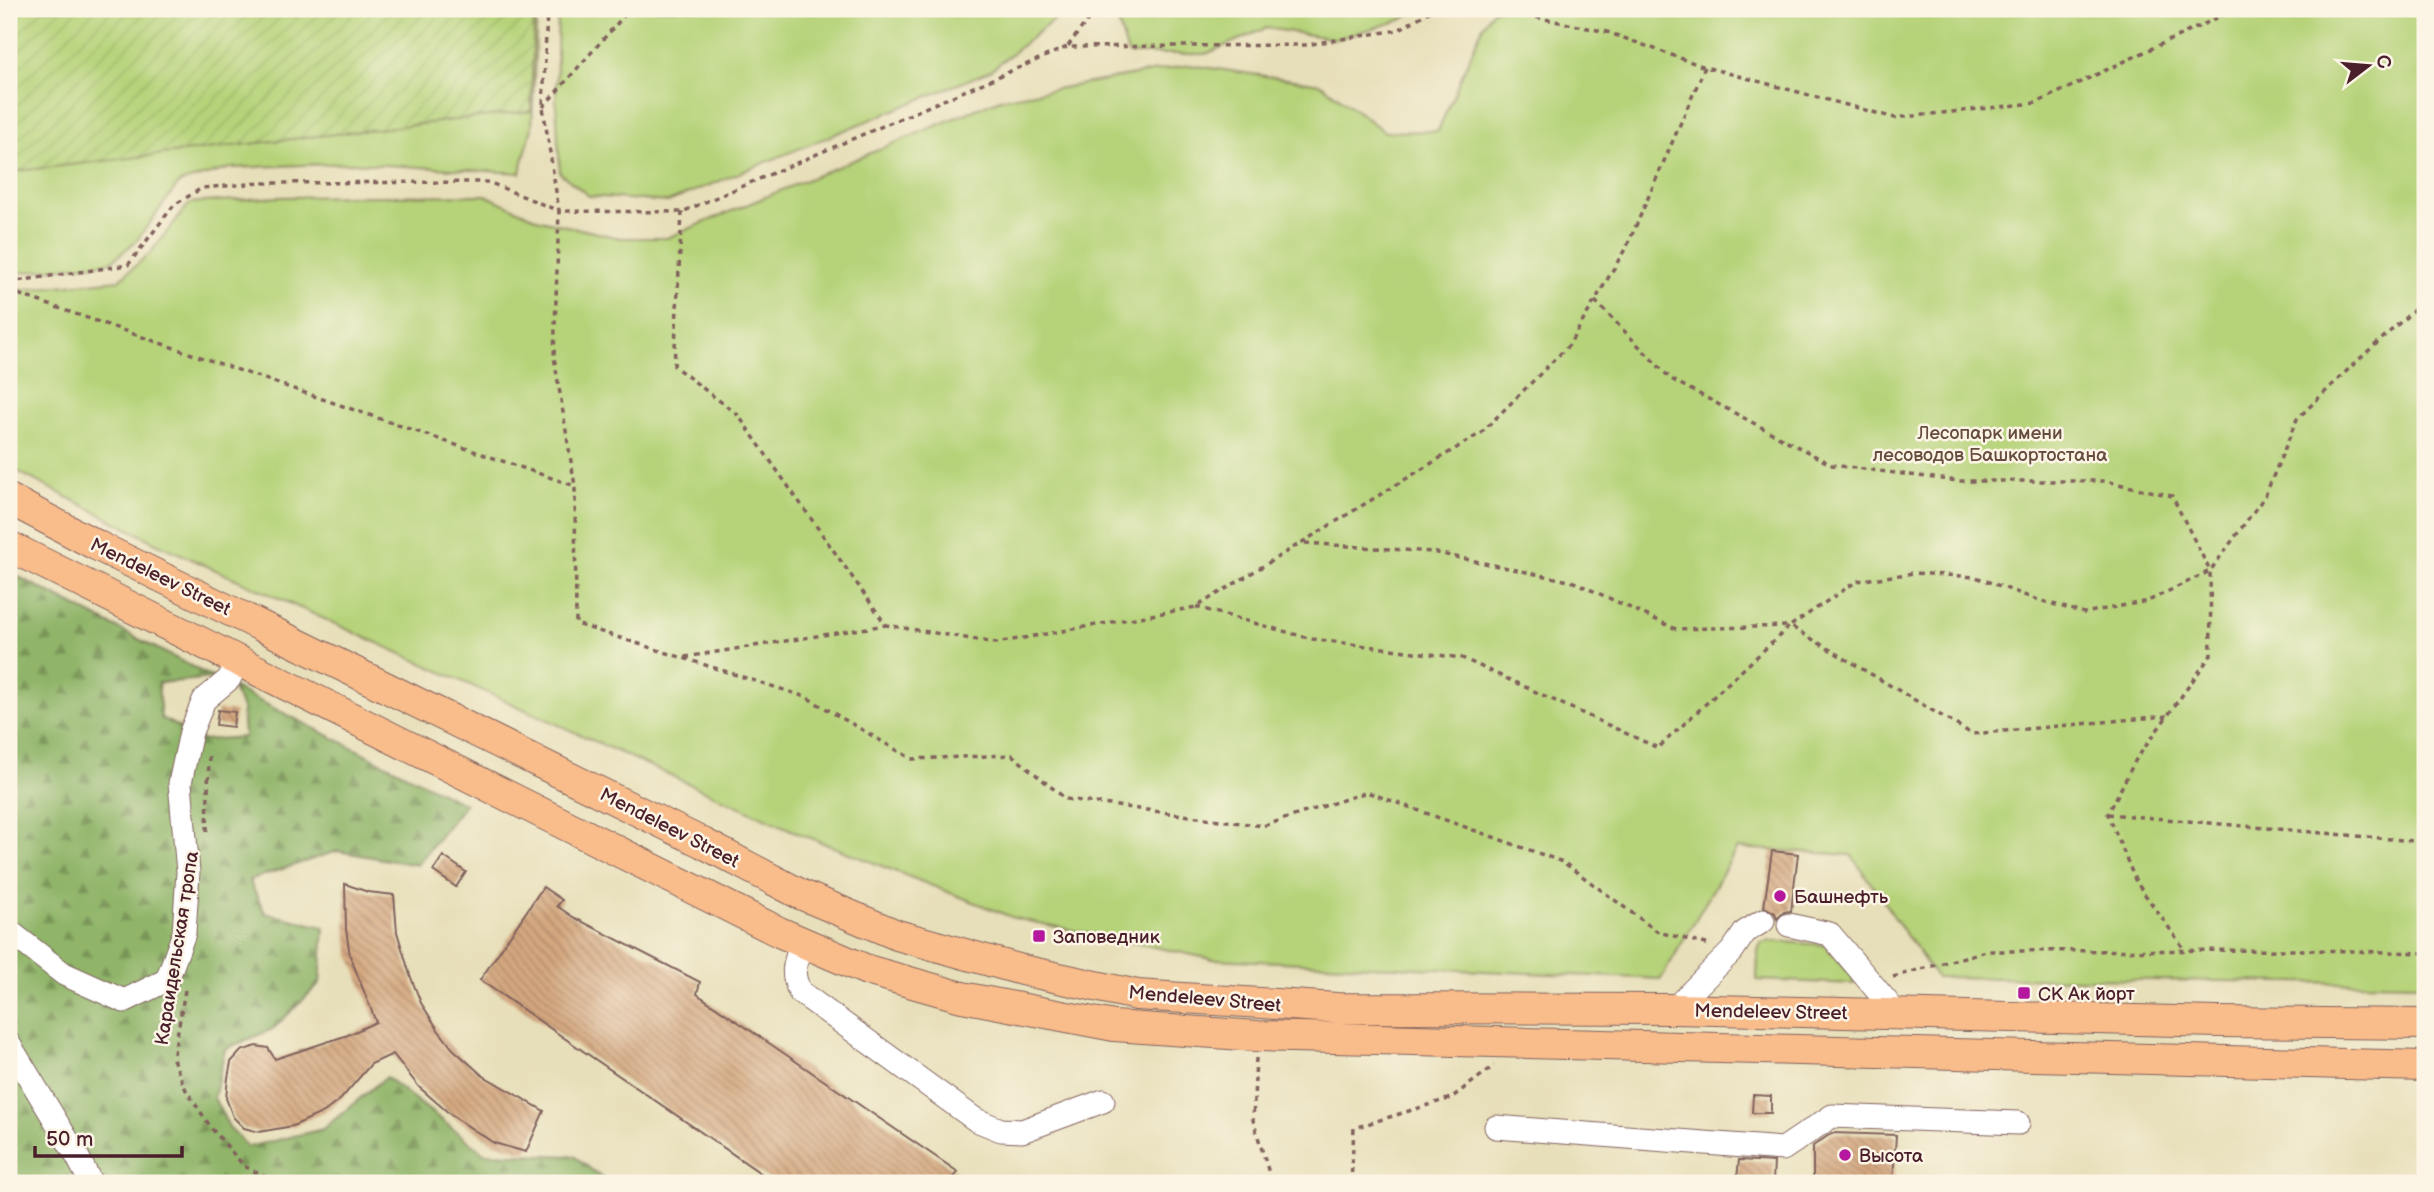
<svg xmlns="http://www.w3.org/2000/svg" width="2434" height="1192" viewBox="0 0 2434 1192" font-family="'Balsamiq Sans',sans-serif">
  <defs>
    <pattern id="forest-firs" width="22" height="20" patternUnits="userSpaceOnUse" patternTransform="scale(1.75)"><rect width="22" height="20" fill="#90b569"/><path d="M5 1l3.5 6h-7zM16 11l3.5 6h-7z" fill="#789357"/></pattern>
    <pattern id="garden-furrows" width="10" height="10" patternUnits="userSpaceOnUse" patternTransform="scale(1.75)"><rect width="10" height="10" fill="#b6d379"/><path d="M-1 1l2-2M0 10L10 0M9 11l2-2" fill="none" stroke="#9eb569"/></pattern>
    <pattern id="building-back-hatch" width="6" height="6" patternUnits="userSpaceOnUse" patternTransform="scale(1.75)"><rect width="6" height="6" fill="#d4a880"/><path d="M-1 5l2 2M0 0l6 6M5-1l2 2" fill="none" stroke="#ae8869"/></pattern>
  </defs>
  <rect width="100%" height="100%" fill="#fcf5e5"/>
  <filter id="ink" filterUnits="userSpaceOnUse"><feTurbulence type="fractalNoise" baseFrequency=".0143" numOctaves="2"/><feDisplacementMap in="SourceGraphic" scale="14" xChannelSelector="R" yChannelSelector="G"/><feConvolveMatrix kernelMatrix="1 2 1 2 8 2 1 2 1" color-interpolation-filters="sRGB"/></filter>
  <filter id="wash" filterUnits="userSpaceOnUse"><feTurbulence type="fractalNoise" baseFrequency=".00686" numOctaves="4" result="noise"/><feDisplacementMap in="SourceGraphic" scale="28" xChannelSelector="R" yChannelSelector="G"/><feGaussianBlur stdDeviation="1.57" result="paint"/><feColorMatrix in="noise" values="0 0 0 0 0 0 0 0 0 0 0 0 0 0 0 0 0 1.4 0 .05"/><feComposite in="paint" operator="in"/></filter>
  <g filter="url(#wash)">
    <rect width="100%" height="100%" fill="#e7dfb9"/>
    <!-- green -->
    <g fill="#b6d379" stroke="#807952" stroke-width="2">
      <path d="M534 9H537L532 128 520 173 352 163 231 168 179 183 137 240 111 262 9 274V172L530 111Z"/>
      <path d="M558 9H1067L990 71 668 202 589 196 560 173 556 102Z"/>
      <path d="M1111 9H1418L1401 20 1336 39 1266 28 1206 54H1128L1117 19Z"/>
      <path d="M1493 9H2425V984L1936 977 1851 855 1737 848 1661 979 1212 959 1014 918 798 833 156 543 9 467V291L119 280 150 253 190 203 278 197 485 195 540 220 620 238H667L1000 99 1190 65 1321 84 1385 132 1438 131 1483 26Z"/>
      <path d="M1770 941 1824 945 1853 977 1854 984 1757 980 1758 950 1761 943Z"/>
    </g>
    <!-- forest -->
    <path fill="url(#forest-firs)" stroke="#6d6a4a" stroke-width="2" d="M9 572 214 678 158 683 161 718 203 740 244 737 242 708 232 687 465 804 417 865 337 851 249 880 265 913 324 927 320 983 273 1029 225 1049 214 1098 229 1127 248 1147 323 1129 386 1077 484 1153 574 1156 608 1183H9V945L19 928 9 916Z"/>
    <!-- garden -->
    <path fill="url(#garden-furrows)" stroke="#807952" stroke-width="2" d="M9 9H534L531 111 9 172Z"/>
    <g id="blocks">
      <!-- building -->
      <g fill="url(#building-back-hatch)">
        <path d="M218 710 235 712 233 727 216 725Z"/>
        <path d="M1772 851 1798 854 1791 911 1784 912 1777 919 1775 913 1764 907Z"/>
        <path d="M443 856 466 872 456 887 433 871Z"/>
        <path d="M345 884 368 892 394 895 397 932 410 975 421 1003 439 1031 453 1049 482 1075 544 1111 526 1152 494 1143 451 1115 419 1087 393 1054 371 1064 341 1099 324 1112 293 1126 259 1132 244 1128 233 1117 226 1098 228 1078 231 1062 241 1051 256 1046 268 1048 275 1059 348 1035 376 1022 350 956 346 929Z"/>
        <path d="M543 887 562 900 557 906 573 917 700 982 697 994 958 1172 950 1183H775L480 980Z"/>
        <path d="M1753 1095 1771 1096V1113H1752Z"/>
        <path d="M1832 1133 1896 1135 1893 1183H1813V1146Z"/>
        <path d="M1739 1160 1774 1162 1773 1181 1737 1178Z"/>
      </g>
    </g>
  </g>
  <g filter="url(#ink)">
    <use href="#blocks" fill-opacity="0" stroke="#81625d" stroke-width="2"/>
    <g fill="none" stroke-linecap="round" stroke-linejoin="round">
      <!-- minor casing -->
      <g stroke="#81625d" stroke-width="25">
        <g id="minor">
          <path d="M1789 925 1830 934 1897 1014"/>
          <path d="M9 931 64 974 124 1001 167 980 184 933 188 872 180 783 191 732 204 700 229 679 238 661"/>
          <path d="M802 942C795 963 790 972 800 992L976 1120 1001 1130 1022 1131 1103 1101"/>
          <path d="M1674 1009 1732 951 1745 932 1763 921"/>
          <path d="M9 1044 77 1156 91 1183"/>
          <path d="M1496 1127 1783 1149 1832 1116 2018 1123"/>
        </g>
      </g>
      <!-- major casing -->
      <g stroke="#81625d" stroke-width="32">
        <g id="major">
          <path d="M9 499 96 545 703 843 800 894 897 935 1022 970 1137 995 1337 1008 1674 1009 2218 1022 2425 1024"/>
          <path d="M9 546 779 932 867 970 962 997 1114 1026 1257 1036 2425 1066"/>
        </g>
      </g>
      <!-- path -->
      <g stroke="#81625d" stroke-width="3.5" stroke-dasharray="5 5" stroke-linecap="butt">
        <path d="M547 9 543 107 559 211 682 212 1067 47 1305 45 1398 30 1434 9"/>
        <path d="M1497 9 1607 32 1705 67 1895 118 2036 103 2236 9"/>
        <path d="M1068 46 1096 9"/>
        <path d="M543 107 630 9"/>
        <path d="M682 212 674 366 738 415 886 625 996 643 1196 607 1481 433 1569 345 1628 244 1705 67"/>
        <path d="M9 282 128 265 174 205 202 188 260 183 488 182 559 211 554 357 575 486 576 624 806 697 912 759 1012 755 1066 799 1263 826 1367 792 1563 862 1658 932 1710 945"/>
        <path d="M9 291 575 486"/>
        <path d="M1595 301 1671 379 1832 465 1958 481H2105L2172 496 2210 571 2211 655 2135 761 2108 814 2136 882 2185 950"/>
        <path d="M1305 543 1432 552 1574 582 1676 629 1790 626 1857 581 1914 573 1976 577 2032 598 2084 613 2148 601 2210 571 2265 496 2297 419 2355 363 2425 300"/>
        <path d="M1196 607 1312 639 1462 658 1658 748 1790 626 1972 734 2167 716"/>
        <path d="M685 657 886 625"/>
        <path d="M2108 814 2425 842"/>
        <path d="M207 831 209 754"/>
        <path d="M1893 977 1986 951 2313 950 2425 953"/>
        <path d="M185 990 173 1059 186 1090 212 1129 244 1166 277 1183"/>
        <path d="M1256 1058 1253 1120 1272 1183"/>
        <path d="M681 1178 693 1183"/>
        <path d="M1351 1183 1354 1128 1451 1098 1494 1066"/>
      </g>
      <!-- minor -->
      <use href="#minor" stroke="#fff" stroke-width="23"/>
      <!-- major -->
      <use href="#major" stroke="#f9bc8b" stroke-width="30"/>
    </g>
  </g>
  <!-- markers -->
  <g fill="#b5179e" stroke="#fcf5e5" stroke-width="2.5">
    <circle cx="1780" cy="896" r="7"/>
    <rect x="1032" y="929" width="14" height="14" rx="3.5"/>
    <rect x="2017" y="986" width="14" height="14" rx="3.5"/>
    <circle cx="1845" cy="1155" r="7"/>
  </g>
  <g text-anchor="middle" stroke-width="5" stroke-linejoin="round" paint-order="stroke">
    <!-- park labels -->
    <g font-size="19" fill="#654c3e" stroke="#fcf5e5">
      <text x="1990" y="439">Лесопарк имени<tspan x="1990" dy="22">лесоводов Башкортостана</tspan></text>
    </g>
    <!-- street labels -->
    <g font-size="19" fill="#4a1f2b" stroke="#fcf5e5">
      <text transform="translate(161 576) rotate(26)" y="7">Mendeleev Street</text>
      <text transform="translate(670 827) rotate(27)" y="7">Mendeleev Street</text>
      <text transform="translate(176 948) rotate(-81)" y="7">Караидельская тропа</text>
      <text transform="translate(1205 998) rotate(5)" y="7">Mendeleev Street</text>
      <text transform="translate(1771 1011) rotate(1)" y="7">Mendeleev Street</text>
    </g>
    <!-- poi labels -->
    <g font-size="19" fill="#4a1f2b" stroke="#fcf5e5" text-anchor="start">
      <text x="1794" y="903">Башнефть</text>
      <text x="1053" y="943">Заповедник</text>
      <text x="2038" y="1000">СК Ак йорт</text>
      <text x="1859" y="1162">Высота</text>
    </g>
  </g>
  <!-- margin -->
  <rect width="2434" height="1192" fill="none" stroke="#fcf5e5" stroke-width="35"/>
  <!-- north arrow -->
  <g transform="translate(2368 66) rotate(74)" stroke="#fcf5e5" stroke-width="5" paint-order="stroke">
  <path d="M0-5L12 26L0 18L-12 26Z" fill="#4a1f2b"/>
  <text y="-10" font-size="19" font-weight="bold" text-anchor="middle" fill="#4a1f2b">С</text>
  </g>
  <!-- scale -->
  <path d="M35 1146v10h147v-10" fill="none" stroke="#4a1f2b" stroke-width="3.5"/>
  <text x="46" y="1146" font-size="21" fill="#4a1f2b" stroke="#fcf5e5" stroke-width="5" paint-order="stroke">50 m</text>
</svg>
